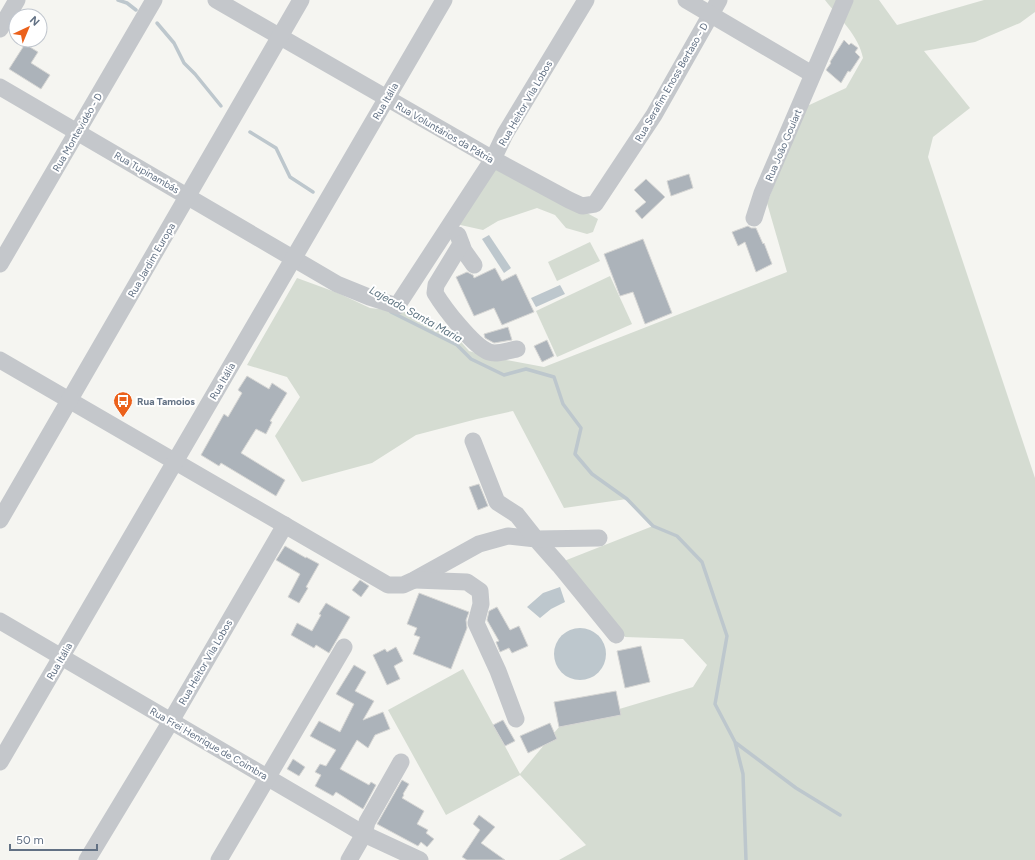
<svg xmlns="http://www.w3.org/2000/svg" width="1035" height="860" viewBox="0 0 1035 860" font-family="Figtree,sans-serif">
  <rect width="100%" height="100%" fill="#f5f5f1"/>
  <!-- green -->
  <g fill="#d5dcd2">
    <path d="M825 0H879L897 25 984 0H1035V12L1020 23 975 42 924 51 970 108 933 137 928 157 1035 478V860H559L586 845 520 775 446 815 388 710 463 669 520 774 559 727 693 687 707 665 683 639 625 637 564 561 653 526 627 499 564 508 513 411 477 419 416 435 372 463 302 482 275 436 300 397 287 377 247 365 297 278 338 293 370 308 407 312 448 327 469 351 490 357 544 367 787 272 767 203 805 107 846 88 863 58C859 36 839 18 825 0Z"/>
    <path d="M495 163 598 219 593 232 587 234 566 228 555 215 537 208 498 221 483 230 456 224Z"/>
    <path d="M590 242 600 261 557 281 548 262Z"/>
    <path d="M610 276 632 324 557 357 536 311Z"/>
  </g>
  <!-- water -->
  <g fill="#bdc7cd">
    <path d="M489 235 511 268 504 273 482 239Z"/>
    <path d="M560 285 565 294 536 307 531 298Z"/>
    <path d="M560 587 565 602 551 609 540 618 527 607 543 593Z"/>
    <circle cx="580" cy="654" r="26"/>
  </g>
  <g fill="none" stroke-linecap="round" stroke-linejoin="round">
    <!-- stream -->
    <g stroke="#bdc7cd" stroke-width="3.5">
      <path d="M118 0 127 3 136 10"/>
      <path d="M157 23 174 43 184 63 195 74 221 106"/>
      <path d="M250 132 276 148 290 177 313 192"/>
      <path d="M391 312 457 345 471 359 504 375 526 369 554 377 563 404 581 428 575 454 592 474 627 499 653 526 677 536 702 562 727 636 715 704 735 742 743 774 746 860"/>
      <path d="M736 743 796 788 840 815"/>
    </g>
  </g>
  <!-- building -->
  <g fill="#acb3ba" stroke="#d6d6d4">
    <path d="M844 40 849 45 851 43 858 48 855 52 860 57 850 72 848 71 841 83 826 70 831 63 830 62Z"/>
    <path d="M25 44 38 52 31 63 50 75 41 89 9 69Z"/>
    <path d="M689 174 693 188 671 196 667 181Z"/>
    <path d="M646 179 665 197 642 219 635 211 646 202 634 190Z"/>
    <path d="M748 226 751 228H756L763 244 764 243 772 264 756 272 745 242 738 246 732 232Z"/>
    <path d="M643 239 672 313 645 324 633 292 620 296 604 254Z"/>
    <path d="M495 268 502 281 516 274 534 312 502 325 494 308 474 316 456 277 467 272 473 275 474 278Z"/>
    <path d="M508 327 512 340 494 343 485 338 484 334Z"/>
    <path d="M547 340 554 356 542 362 534 346Z"/>
    <path d="M247 376 269 389 272 383 287 393 270 421 272 422 266 434 256 429 241 453 285 480 276 496 221 463 219 466 201 455 224 414 228 417 242 393 238 390Z"/>
    <path d="M479 484 488 506 478 510 469 487Z"/>
    <path d="M285 546 306 558V557L319 564 306 587 308 588 299 603 288 597 300 574 276 560Z"/>
    <path d="M360 580 369 586 361 597 352 590Z"/>
    <path d="M419 593 469 612 466 620 467 628 451 669 413 654 420 637 414 635 417 628 407 624Z"/>
    <path d="M326 603 350 617 329 653 316 645 314 648 291 635 297 623 312 631 321 615 319 614Z"/>
    <path d="M497 607 510 630 519 626 528 646 512 653 509 648 500 652 496 642 499 641 487 620 489 611Z"/>
    <path d="M641 646 650 682 625 688 617 651Z"/>
    <path d="M396 647 403 661 394 666 400 679 387 685 373 655 385 649 387 652Z"/>
    <path d="M354 665 366 672 355 691 374 701 363 720 383 712 390 729 375 735 368 748 357 740 340 769 369 785 371 782 376 785 363 809 336 792 333 796 315 786 321 775 315 772 320 764 326 766 336 750 310 736 319 721 340 732 354 704 336 694Z"/>
    <path d="M616 691 621 715 559 727 554 702Z"/>
    <path d="M503 720 515 741 505 746 493 725Z"/>
    <path d="M550 723 557 739 528 753 520 736Z"/>
    <path d="M293 759 305 767 299 776 287 769Z"/>
    <path d="M402 780 409 784 403 794 404 795 402 798 424 811 417 824 428 830 426 833 434 839 427 847 421 842 418 846 377 824Z"/>
    <path d="M479 815 495 827 481 843 505 860H467L462 857 480 830 473 824Z"/>
  </g>
  <g fill="none" stroke-linecap="round" stroke-linejoin="round">
    <!-- minor -->
    <g stroke="#c4c7cb" stroke-width="17">
      <path d="M216 0 493 159 569 200 582 206 595 204 654 115 719 0"/>
      <path d="M686 0 812 74"/>
      <path d="M0 29 17 0"/>
      <path d="M0 87 337 284 369 297 397 306 493 159 505 134 586 0"/>
      <path d="M754 218 762 193 845 0"/>
      <path d="M458 235 464 251 474 265"/>
      <path d="M461 244 436 285 435 293C444 308 473 346 489 352 497 355 509 350 517 349"/>
      <path d="M0 264 154 0"/>
      <path d="M0 360 388 585H403L414 580 479 544 508 536 536 539 559 565 616 635"/>
      <path d="M473 441 497 502 517 515 536 539 599 538"/>
      <path d="M0 520 301 0"/>
      <path d="M415 580 467 582 480 591 481 604 476 623 498 671 516 719"/>
      <path d="M0 621 364 834 420 860"/>
      <path d="M0 762 444 0"/>
      <path d="M87 860 171 721 285 525"/>
      <path d="M219 860 344 647"/>
      <path d="M349 860 364 834 367 822 401 762"/>
    </g>
  </g>
  <!-- icons -->
  <defs>
    <g id="bus-pin" transform="scale(1)"><path d="M0 17L-7.5 6A9.5 9.5 0 1 1 7.5 6Z" fill="#eb611b" stroke="#fff"/><path d="M-5-6H5V4H4V6H2V4H-2V6H-4V4H-5ZM-3.5-4V0h7V-4ZM-3.5 1.2v1.5H-2V1.2ZM2 1.2v1.5H3.5V1.2Z" fill="#fff"/></g>
  </defs>
  <g fill-rule="evenodd">
    <use href="#bus-pin" x="123" y="401"/>
  </g>
  <g text-anchor="middle" stroke-width="4" stroke-linejoin="round" paint-order="stroke">
    <!-- street labels -->
    <g font-size="10" fill="#627184" stroke="#fff">
      <text transform="translate(671 82) rotate(-60)" y="4">Rua Serafim Enoss Bertaso - D</text>
      <text transform="translate(385 101) rotate(-60)" y="4">Rua Itália</text>
      <text transform="translate(525 103) rotate(-60)" y="4">Rua Heitor Vila Lobos</text>
      <text transform="translate(77 132) rotate(-60)" y="4">Rua Montevidéo - D</text>
      <text transform="translate(445 132) rotate(30)" y="4">Rua Voluntários da Pátria</text>
      <text transform="translate(783 145) rotate(-67)" y="4">Rua João Goulart</text>
      <text transform="translate(147 172) rotate(30)" y="4">Rua Tupinambás</text>
      <text transform="translate(151 260) rotate(-60)" y="4">Rua Jardim Europa</text>
      <text transform="translate(222 381) rotate(-60)" y="4">Rua Itália</text>
      <text transform="translate(59 661) rotate(-60)" y="4">Rua Itália</text>
      <text transform="translate(205 662) rotate(-60)" y="4">Rua Heitor Vila Lobos</text>
      <text transform="translate(209 743) rotate(30)" y="4">Rua Frei Henrique de Coimbra</text>
    </g>
    <!-- poi labels -->
    <g font-size="10" font-weight="bold" fill="#627184" stroke="#fff" text-anchor="start">
      <text x="137" y="405">Rua Tamoios</text>
    </g>
    <!-- water labels -->
    <g font-size="11" font-style="italic" fill="#5e7481" stroke="#fff">
      <text transform="translate(416 314) rotate(29)" y="4">Lajeado Santa Maria</text>
    </g>
  </g>
  <!-- north arrow -->
  <g transform="translate(28 28) rotate(44)"><circle r="19" fill="#ffffff" stroke="#c0c6ce"/>
  <path d="M0-3L7 15L0 10L-7 15Z" fill="#eb611b"/>
  <text y="-6" font-size="11" font-weight="bold" text-anchor="middle" fill="#627184">N</text>
  </g>
  <!-- scale -->
  <path d="M10 844v6h87v-6" fill="none" stroke="#627184" stroke-width="2"/>
  <text x="16" y="844" font-size="12" fill="#627184" stroke="#ffffff" stroke-width="3" paint-order="stroke">50 m</text>
</svg>
